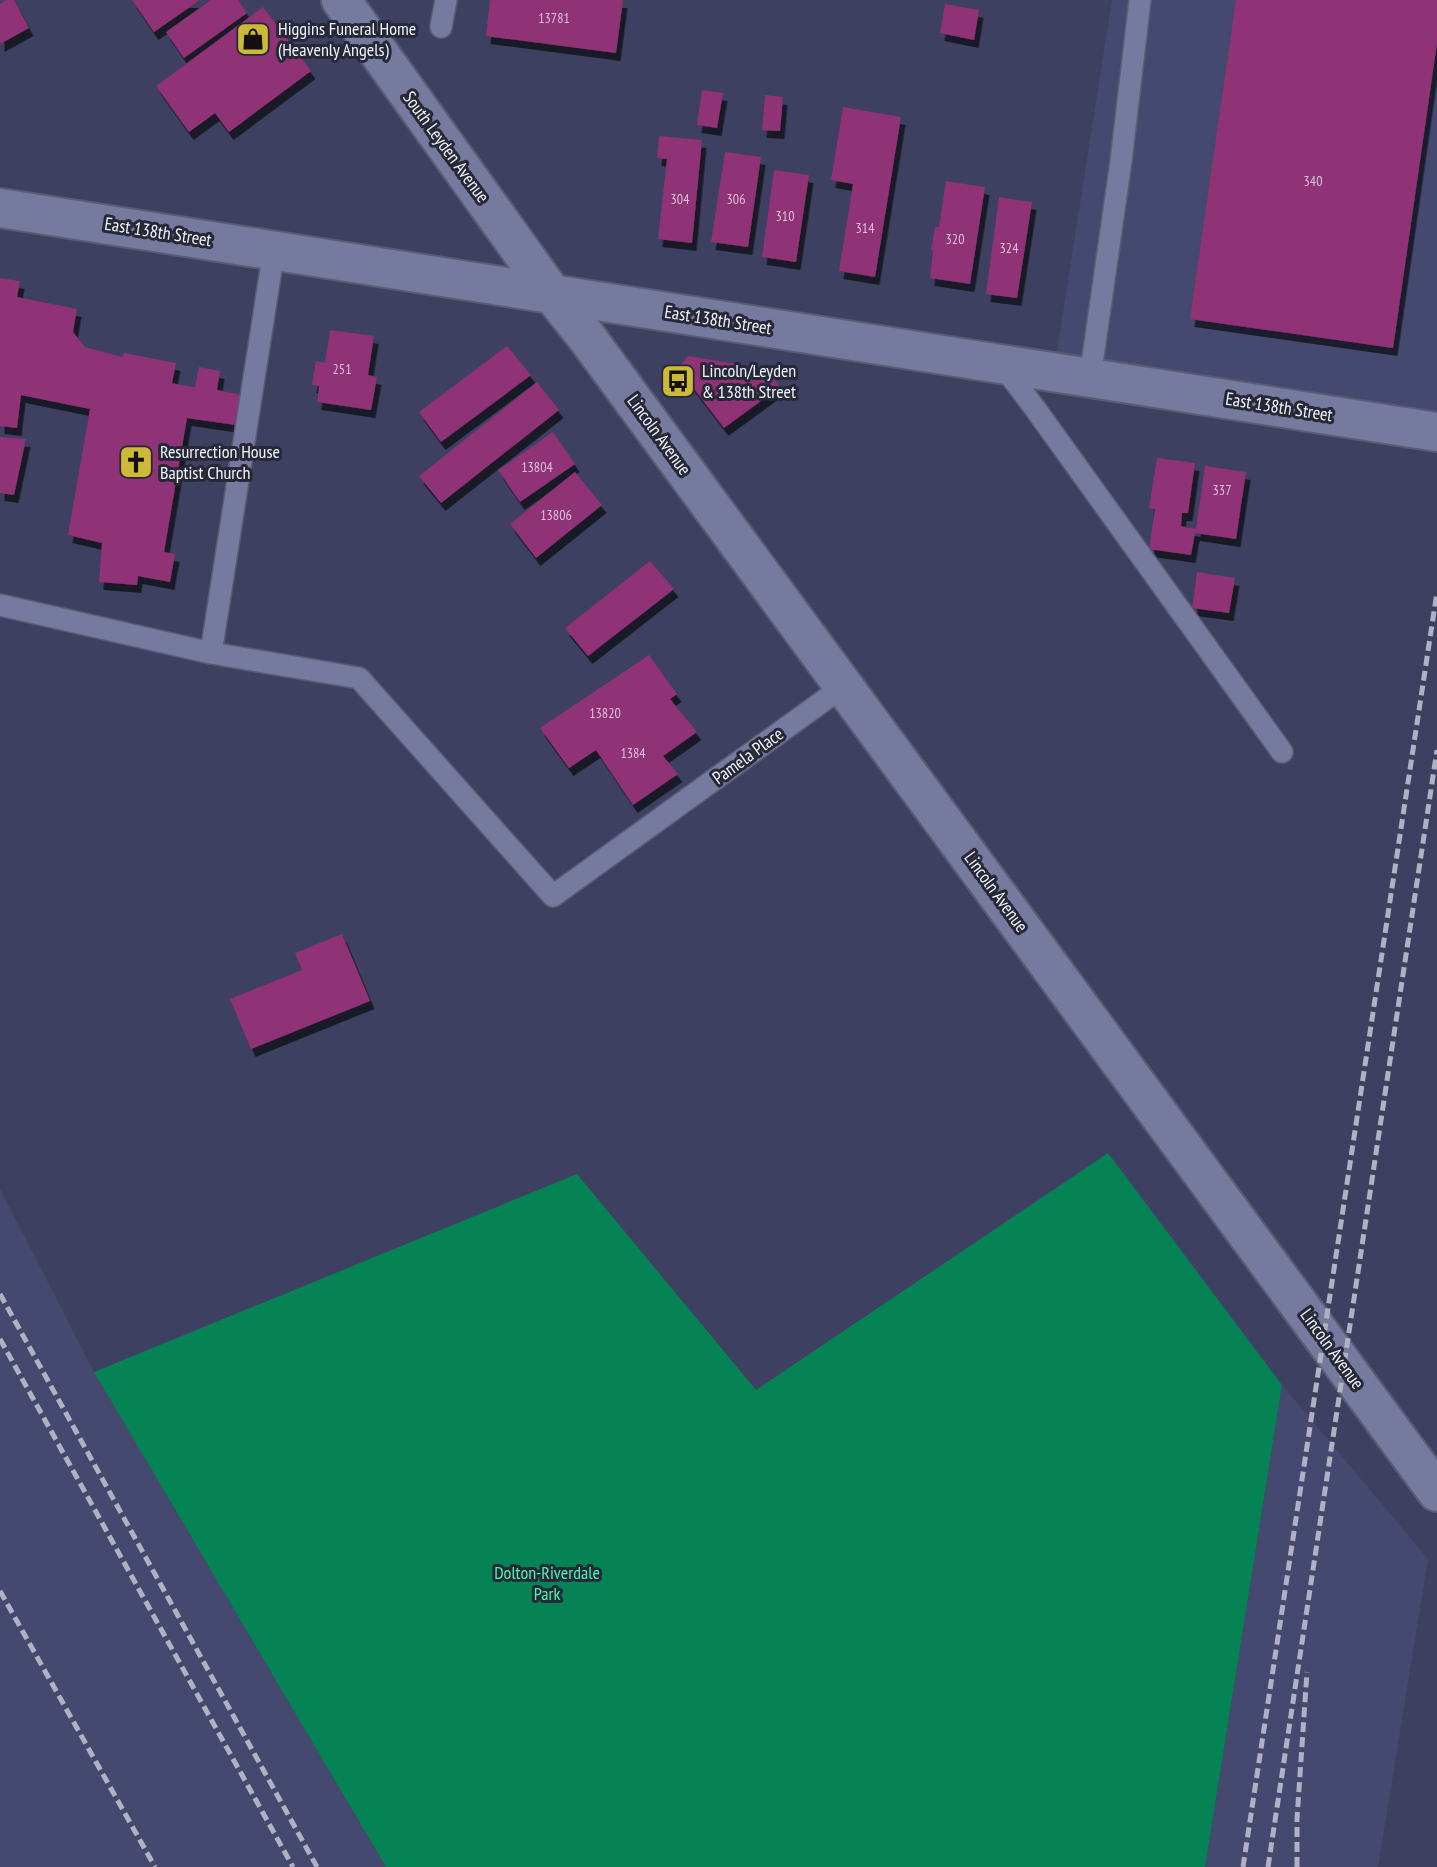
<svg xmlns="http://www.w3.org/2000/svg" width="1437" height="1867" viewBox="0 0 1437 1867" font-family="'PT Sans Narrow',sans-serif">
  <defs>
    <filter id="shadow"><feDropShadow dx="4.5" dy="8" stdDeviation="0" flood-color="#0009"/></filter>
  </defs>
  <rect width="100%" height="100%" fill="#3d4060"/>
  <!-- built -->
  <g fill="#46496f">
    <path d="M1112 0H1437V436L1053 377Z"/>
    <path d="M0 1189 94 1372 386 1867H0Z"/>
    <path d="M1282 1385 1428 1559 1378 1867H1205Z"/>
  </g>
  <!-- green -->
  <path fill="#068355" d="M1108 1153 1282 1385 1205 1867H386L94 1372 577 1174 756 1390Z"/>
  <!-- building -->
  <g fill="#903076" filter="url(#shadow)">
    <path d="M6 0H14L29 28 0 44V4Z"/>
    <path d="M132 0H200L154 32Z"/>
    <path d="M211 0H238L247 13 184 58 166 32Z"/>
    <path d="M490 0H623L616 53 486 36Z"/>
    <path d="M1236 0H1437V43L1393 348 1190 319Z"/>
    <path d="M945 4 979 10 974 40 940 33Z"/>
    <path d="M263 7 311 71 229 132 215 113 189 132 156 86Z"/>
    <path d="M702 90 723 93 717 128 697 125Z"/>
    <path d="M765 95 783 97 780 131 762 130Z"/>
    <path d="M843 107 901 117 875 277 839 271 853 184 831 180Z"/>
    <path d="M659 136 702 140 692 243 658 239 667 159 657 158Z"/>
    <path d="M725 152 761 157 748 247 711 242Z"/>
    <path d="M774 170 809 175 796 262 762 257Z"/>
    <path d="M946 181 985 187 970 284 930 278 933 250H931L935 227H939Z"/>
    <path d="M999 197 1032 202 1017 298 986 294Z"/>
    <path d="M0 278 20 281 17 297 77 309 73 332 85 347 122 357 124 353 176 363 172 383 180 385 195 387 199 367 220 371 217 390 247 396 242 426 187 418 164 552 175 554 170 582 138 576 137 585 99 582 102 543 68 535 90 409 21 395 17 428 0 426Z"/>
    <path d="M330 330 374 336 368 375 377 377 371 410 317 402 319 386 312 385 316 361 325 363Z"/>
    <path d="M507 346 531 375 441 442 419 412Z"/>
    <path d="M688 356 767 369 780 387 724 428 678 368Z"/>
    <path d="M537 382 559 410 441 503 419 476Z"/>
    <path d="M553 432 575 464 520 502 498 470Z"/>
    <path d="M0 437 26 439 14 495 0 493Z"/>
    <path d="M1157 458 1195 463 1188 513H1182L1181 526 1196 529 1205 466 1246 472 1236 539 1195 533 1191 555 1149 549 1155 509 1149 508Z"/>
    <path d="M575 472 602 505 536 558 510 524Z"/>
    <path d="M650 561 674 589 588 656 565 628Z"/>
    <path d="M1197 572 1235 578 1229 613 1192 608Z"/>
    <path d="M649 655 677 694 670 699 697 732 663 756 678 774 633 805 596 750 569 768 540 728Z"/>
    <path d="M342 934 370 1001 251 1049 230 999 302 970 295 953Z"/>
  </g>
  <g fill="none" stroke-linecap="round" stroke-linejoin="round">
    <!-- service casing -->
    <g stroke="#5a5c74" stroke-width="24">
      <g id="service">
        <path d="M441 27 446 0"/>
        <path d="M1002 365 1034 407 1282 752"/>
        <path d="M1090 378 1121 161 1140 0"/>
        <path d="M0 605 211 653 359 678 553 896 844 686"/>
        <path d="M211 653 274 250"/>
      </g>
    </g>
    <!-- tertiary casing -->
    <g stroke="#5a5c74" stroke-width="42">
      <g id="tertiary">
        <path d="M341 0 552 294 585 335 1437 1492"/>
        <path d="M0 208 1437 432"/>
      </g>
    </g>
    <!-- service -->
    <use href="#service" stroke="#767a9e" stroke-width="21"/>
    <!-- tertiary -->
    <use href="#tertiary" stroke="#767a9e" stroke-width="38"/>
    <!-- rail -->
    <g stroke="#b0b2c3" stroke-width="5" stroke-dasharray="10 5" stroke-linecap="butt">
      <path d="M0 1294 317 1867"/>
      <path d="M0 1339 293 1867"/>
      <path d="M0 1591 155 1867"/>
      <path d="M1243 1867 1437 592"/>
      <path d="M1268 1867 1437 750"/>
      <path d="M1297 1867V1819L1307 1672"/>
    </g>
  </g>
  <!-- icons -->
  <defs>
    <g id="shop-square" transform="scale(1.75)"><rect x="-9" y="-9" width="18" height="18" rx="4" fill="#cdb938" stroke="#272837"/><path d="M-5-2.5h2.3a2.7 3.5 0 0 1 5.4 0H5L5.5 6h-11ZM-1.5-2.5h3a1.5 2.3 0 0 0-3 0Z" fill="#111"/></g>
    <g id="bus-square" transform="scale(1.75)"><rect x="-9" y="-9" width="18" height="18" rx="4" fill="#cdb938" stroke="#272837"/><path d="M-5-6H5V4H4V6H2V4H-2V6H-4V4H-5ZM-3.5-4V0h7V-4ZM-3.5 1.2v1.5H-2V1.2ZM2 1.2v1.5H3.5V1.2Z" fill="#111"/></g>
    <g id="church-square" transform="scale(1.75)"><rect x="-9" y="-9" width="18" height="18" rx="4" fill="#cdb938" stroke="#272837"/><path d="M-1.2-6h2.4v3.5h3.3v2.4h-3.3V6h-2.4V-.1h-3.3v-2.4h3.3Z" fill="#111"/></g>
  </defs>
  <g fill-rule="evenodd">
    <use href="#shop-square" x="253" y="39"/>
    <use href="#bus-square" x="678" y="381"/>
    <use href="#church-square" x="136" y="462"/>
  </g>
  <g text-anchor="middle" stroke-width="6" stroke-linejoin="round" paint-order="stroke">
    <!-- number labels -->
    <g font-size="14" fill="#dac3da">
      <text x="554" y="23">13781</text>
      <text x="1313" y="186">340</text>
      <text x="680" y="204">304</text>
      <text x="736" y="204">306</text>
      <text x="785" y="221">310</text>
      <text x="865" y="233">314</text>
      <text x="955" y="244">320</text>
      <text x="1009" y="253">324</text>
      <text x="342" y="374">251</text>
      <text x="537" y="472">13804</text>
      <text x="1222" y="495">337</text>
      <text x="556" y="520">13806</text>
      <text x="605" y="718">13820</text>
      <text x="633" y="758">1384</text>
    </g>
    <!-- poi labels -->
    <g font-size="18" fill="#f2f4fc" stroke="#272837" text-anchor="start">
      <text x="278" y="35">Higgins Funeral Home<tspan x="278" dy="21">(Heavenly Angels)</tspan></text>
      <text x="702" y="377">Lincoln/Leyden<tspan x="702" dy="21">&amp; 138th Street</tspan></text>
      <text x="160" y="458">Resurrection House<tspan x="160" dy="21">Baptist Church</tspan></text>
    </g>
    <!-- street labels -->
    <g font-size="18" fill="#f2f4fc" stroke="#272837">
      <text transform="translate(446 147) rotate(54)" y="6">South Leyden Avenue</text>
      <text transform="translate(158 232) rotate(9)" y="6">East 138th Street</text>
      <text transform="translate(718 320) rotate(9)" y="6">East 138th Street</text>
      <text transform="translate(1279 407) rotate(9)" y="6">East 138th Street</text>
      <text transform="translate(659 435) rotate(54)" y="6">Lincoln Avenue</text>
      <text transform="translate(748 756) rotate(-36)" y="6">Pamela Place</text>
      <text transform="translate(996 892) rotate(54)" y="6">Lincoln Avenue</text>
      <text transform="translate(1332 1349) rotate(54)" y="6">Lincoln Avenue</text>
    </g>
    <!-- park labels -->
    <g font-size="18" fill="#43faad" stroke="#272837">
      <text x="547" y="1579">Dolton-Riverdale<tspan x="547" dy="21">Park</tspan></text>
    </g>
  </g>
</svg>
